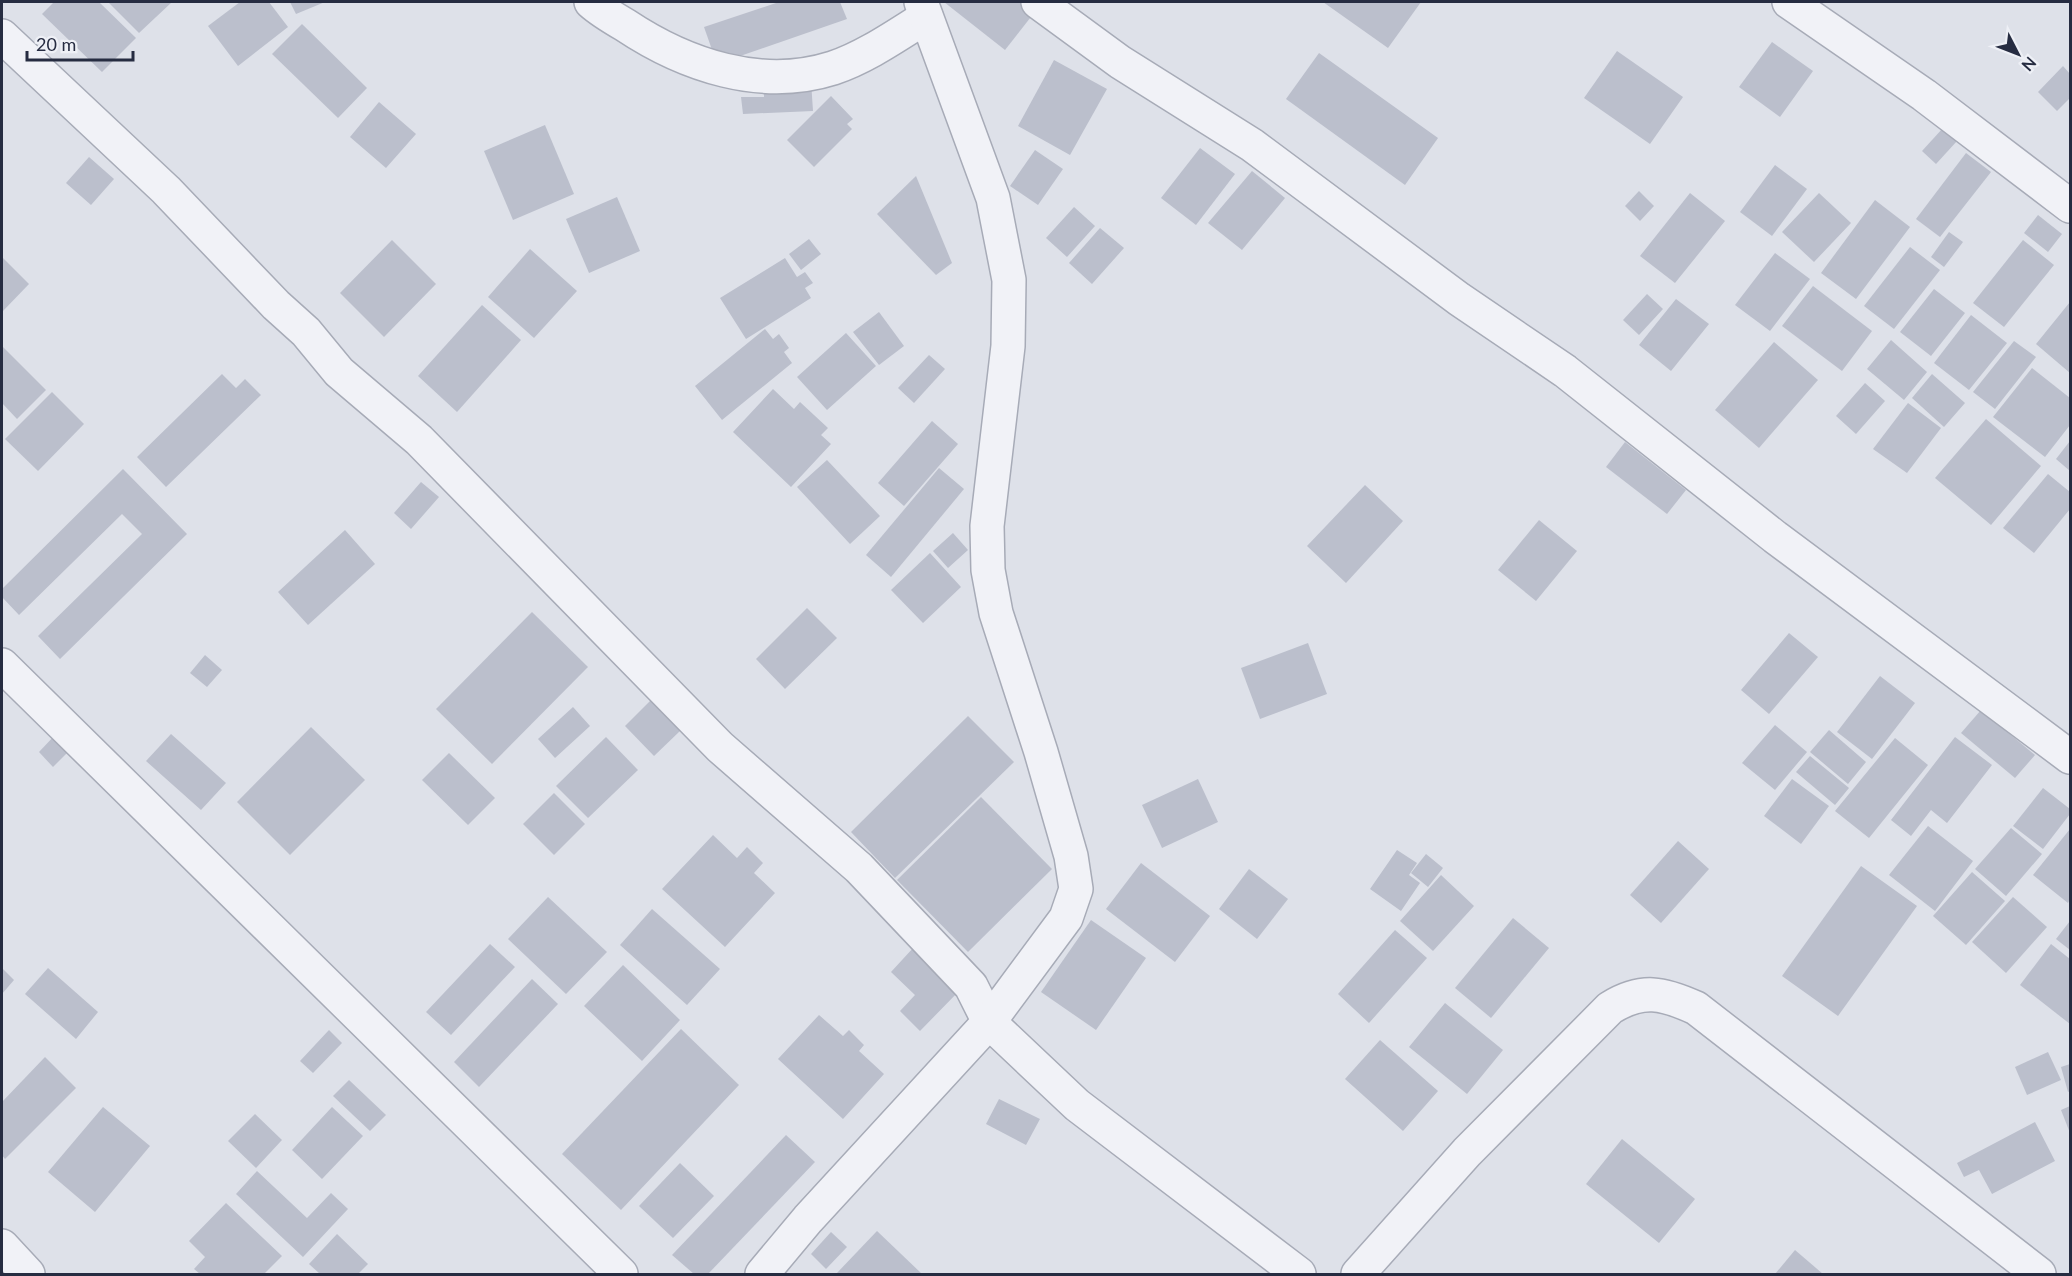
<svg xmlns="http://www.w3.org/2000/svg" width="2072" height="1276" viewBox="0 0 2072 1276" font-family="Lato,sans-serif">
  <rect width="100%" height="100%" fill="#dee1e9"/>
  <!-- building -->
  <g fill="#bbbfcc">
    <path d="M54 2H99L136 38 102 72 42 14Z"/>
    <path d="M108 2H172L139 33Z"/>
    <path d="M240 2H269L288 27 238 66 208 26Z"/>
    <path d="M290 2H325L296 14Z"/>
    <path d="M779 2H840L847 19 717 64 704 27Z"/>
    <path d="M944 2H1019L1034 13 1005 50Z"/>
    <path d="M1323 2H1421L1388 48Z"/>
    <path d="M302 24 367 88 338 118 272 54Z"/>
    <path d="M1772 42 1813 71 1780 117 1739 87Z"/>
    <path d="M1617 51 1683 97 1650 144 1584 98Z"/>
    <path d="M1319 53 1438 138 1405 185 1286 99Z"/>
    <path d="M1054 60 1107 89 1070 155 1018 126Z"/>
    <path d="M2063 66 2070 74V98L2057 111 2038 92Z"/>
    <path d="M811 81 813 111 743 114 741 97H764V83Z"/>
    <path d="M831 96 853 119 847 124 852 129 814 167 787 140Z"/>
    <path d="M379 102 416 134 386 168 350 137Z"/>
    <path d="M545 125 574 194 513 220 484 151Z"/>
    <path d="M1943 128 1957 141 1936 164 1922 151Z"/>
    <path d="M1200 148 1235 174 1196 225 1161 198Z"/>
    <path d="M1035 150 1063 169 1038 205 1010 186Z"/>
    <path d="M1966 153 1991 172 1940 237 1916 219Z"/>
    <path d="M89 157 114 179 91 205 66 183Z"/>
    <path d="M1775 165 1807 189 1772 236 1740 212Z"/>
    <path d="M1252 171 1285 198 1242 250 1208 223Z"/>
    <path d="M916 176 952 263 936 275 877 214Z"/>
    <path d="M1639 191 1654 206 1640 221 1625 206Z"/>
    <path d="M1690 193 1725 221 1675 283 1640 256Z"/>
    <path d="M1819 193 1851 223 1814 262 1782 232Z"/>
    <path d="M617 197 640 251 589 273 566 219Z"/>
    <path d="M1875 200 1910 227 1856 299 1821 273Z"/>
    <path d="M1074 207 1095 226 1067 257 1046 238Z"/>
    <path d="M2038 215 2062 234 2048 252 2024 233Z"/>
    <path d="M1100 228 1124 248 1092 284 1069 263Z"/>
    <path d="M1949 232 1963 242 1944 267 1931 257Z"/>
    <path d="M809 239 821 254 801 270 789 254Z"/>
    <path d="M392 240 436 284 384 337 340 293Z"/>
    <path d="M2023 240 2054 265 2004 327 1973 303Z"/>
    <path d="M1910 247 1940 270 1894 329 1864 306Z"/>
    <path d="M530 249 577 291 534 338 488 297Z"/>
    <path d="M1775 253 1810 279 1770 331 1735 305Z"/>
    <path d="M2 257 29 284 2 312Z"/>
    <path d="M785 258 797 277 805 272 813 283 805 288 811 298 746 339 720 298Z"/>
    <path d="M1813 286 1872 331 1842 371 1782 326Z"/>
    <path d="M1934 289 1965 313 1931 356 1900 332Z"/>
    <path d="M1647 294 1663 309 1639 335 1623 320Z"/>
    <path d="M1676 299 1709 324 1671 371 1639 345Z"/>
    <path d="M2070 302V373L2036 344Z"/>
    <path d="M482 305 521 340 457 412 418 376Z"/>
    <path d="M879 312 904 346 879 365 853 332Z"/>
    <path d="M1971 315 2007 343 1969 390 1934 363Z"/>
    <path d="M765 329 773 339 779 334 789 348 784 352 792 363 722 420 695 386Z"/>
    <path d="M846 333 876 366 827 410 797 377Z"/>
    <path d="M1891 340 1927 372 1904 400 1867 369Z"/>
    <path d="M2014 341 2036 357 1995 409 1973 392Z"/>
    <path d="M1774 342 1818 380 1759 448 1715 410Z"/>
    <path d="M2 346 46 390 17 419 2 403Z"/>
    <path d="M929 355 945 369 914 403 898 388Z"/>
    <path d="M2032 368 2070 398V425L2045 457 1993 417Z"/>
    <path d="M222 374 236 388 245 379 261 395 166 487 137 457Z"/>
    <path d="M1932 374 1965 403 1944 427 1912 398Z"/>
    <path d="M1865 383 1885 401 1856 434 1836 416Z"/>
    <path d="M773 389 794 409 800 402 828 428 821 435 831 444 791 487 733 432Z"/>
    <path d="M52 392 84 424 38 471 5 439Z"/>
    <path d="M1908 403 1941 428 1907 473 1873 449Z"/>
    <path d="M1986 419 2041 466 1991 525 1935 478Z"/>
    <path d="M932 421 958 444 904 506 878 483Z"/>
    <path d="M2070 441V471L2056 459Z"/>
    <path d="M1625 442 1686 490 1667 514 1606 467Z"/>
    <path d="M827 460 880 516 850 544 797 487Z"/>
    <path d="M939 468 964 489 891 577 866 555Z"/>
    <path d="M123 469 187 534 60 659 38 636 142 534 122 514 19 615 2 597V589Z"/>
    <path d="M2048 474 2070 492V509L2034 553 2003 528Z"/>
    <path d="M421 482 439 497 411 529 394 513Z"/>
    <path d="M1365 485 1403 521 1346 583 1307 546Z"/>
    <path d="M1539 520 1577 551 1536 601 1498 570Z"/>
    <path d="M345 530 375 564 308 625 278 592Z"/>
    <path d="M953 533 968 550 948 568 933 551Z"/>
    <path d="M930 553 961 587 923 623 891 590Z"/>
    <path d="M807 608 837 638 785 689 756 659Z"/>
    <path d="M532 612 588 667 492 764 436 709Z"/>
    <path d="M1789 633 1818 657 1769 714 1741 690Z"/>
    <path d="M1308 643 1327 694 1260 719 1241 668Z"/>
    <path d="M205 655 222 670 207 687 190 673Z"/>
    <path d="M1880 676 1915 703 1872 759 1837 732Z"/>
    <path d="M651 700 680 731 654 756 625 726Z"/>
    <path d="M573 707 590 726 555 758 538 739Z"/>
    <path d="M1981 710 2035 755 2015 778 1961 733Z"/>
    <path d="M968 716 1014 762 895 878 851 832Z"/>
    <path d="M1775 725 1807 752 1775 790 1742 763Z"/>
    <path d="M311 727 365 780 290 855 237 802Z"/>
    <path d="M1829 730 1866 762 1848 784 1810 752Z"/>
    <path d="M56 734 71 749 53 767 39 752Z"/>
    <path d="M171 734 226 783 201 810 146 761Z"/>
    <path d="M606 737 638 770 588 818 556 786Z"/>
    <path d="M1955 737 1992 765 1947 823 1931 810 1911 836 1891 820Z"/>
    <path d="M1895 738 1928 765 1869 838 1835 811Z"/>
    <path d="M449 753 495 798 468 825 422 780Z"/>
    <path d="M1810 756 1849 788 1835 805 1796 772Z"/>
    <path d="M1198 779 1218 822 1162 848 1142 805Z"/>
    <path d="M1792 779 1829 806 1801 844 1764 816Z"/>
    <path d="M2043 788 2070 809V814L2043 849 2013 826Z"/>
    <path d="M554 793 585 824 554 855 523 824Z"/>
    <path d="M981 797 1052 869 968 952 897 880Z"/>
    <path d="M1928 826 1973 861 1935 911 1889 875Z"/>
    <path d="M2011 828 2042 854 2006 896 1975 869Z"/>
    <path d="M2070 829V899L2068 903 2033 875Z"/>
    <path d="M713 835 737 858 747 847 763 863 754 873 775 893 725 947 662 889Z"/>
    <path d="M1678 841 1709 869 1661 923 1630 895Z"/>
    <path d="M1397 850 1417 863 1409 875 1420 883 1401 911 1370 889Z"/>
    <path d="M1426 854 1443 868 1428 887 1411 873Z"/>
    <path d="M1141 863 1210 916 1175 962 1106 909Z"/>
    <path d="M1861 866 1917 906 1838 1016 1782 976Z"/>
    <path d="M1249 869 1288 899 1257 939 1219 909Z"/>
    <path d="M1972 872 2005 901 1966 945 1933 916Z"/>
    <path d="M1441 875 1474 906 1433 951 1400 921Z"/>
    <path d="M548 897 607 952 566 994 508 939Z"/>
    <path d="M2013 897 2047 927 2006 973 1972 942Z"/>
    <path d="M652 909 720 969 687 1005 620 945Z"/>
    <path d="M1513 918 1549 948 1491 1018 1455 988Z"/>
    <path d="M1091 920 1146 958 1096 1030 1041 992Z"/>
    <path d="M2070 921V950L2056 939Z"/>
    <path d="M1395 930 1427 958 1369 1023 1338 994Z"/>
    <path d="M490 944 515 967 451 1035 426 1012Z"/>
    <path d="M2051 944 2070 959V1024L2020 985Z"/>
    <path d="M914 947 960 990 920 1031 900 1011 915 995 891 972Z"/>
    <path d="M623 965 680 1020 642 1061 584 1006Z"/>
    <path d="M2 968 14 980 2 994Z"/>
    <path d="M48 968 98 1012 76 1039 25 994Z"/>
    <path d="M532 979 558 1004 479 1087 454 1062Z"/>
    <path d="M1445 1003 1503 1050 1467 1094 1409 1047Z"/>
    <path d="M819 1015 843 1036 849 1030 864 1045 859 1051 884 1074 843 1119 778 1059Z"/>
    <path d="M681 1029 739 1085 621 1210 562 1154Z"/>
    <path d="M329 1030 342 1043 313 1073 300 1061Z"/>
    <path d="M1380 1040 1438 1091 1403 1131 1345 1079Z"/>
    <path d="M2048 1052 2061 1080 2027 1095 2015 1067Z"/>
    <path d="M45 1057 76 1088 5 1159 2 1155V1102Z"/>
    <path d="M2070 1064V1091L2068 1092 2061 1067Z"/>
    <path d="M349 1080 386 1115 370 1131 333 1096Z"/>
    <path d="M999 1099 1040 1119 1026 1145 986 1124Z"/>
    <path d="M2070 1106V1133L2061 1110Z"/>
    <path d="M103 1107 150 1146 95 1212 48 1172Z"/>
    <path d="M332 1107 363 1136 322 1179 292 1150Z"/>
    <path d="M255 1114 282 1140 256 1168 228 1141Z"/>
    <path d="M2035 1122 2055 1161 1992 1194 1979 1170 1964 1177 1957 1163Z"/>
    <path d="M786 1135 815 1162 708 1274H694L672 1255Z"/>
    <path d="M1622 1139 1695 1199 1659 1243 1586 1184Z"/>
    <path d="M680 1163 714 1196 673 1238 639 1206Z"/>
    <path d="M257 1171 307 1218 331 1193 348 1209 303 1257 236 1194Z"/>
    <path d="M226 1203 282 1256 264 1274H200L194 1269 205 1257 189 1241Z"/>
    <path d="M877 1231 922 1274H836Z"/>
    <path d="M831 1232 847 1247 826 1269 811 1254Z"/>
    <path d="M337 1234 368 1264 358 1274H320L309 1264Z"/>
    <path d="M1795 1250 1823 1274H1775Z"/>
  </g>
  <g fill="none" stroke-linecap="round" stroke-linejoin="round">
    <!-- minor casing -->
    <g stroke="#a7abb7" stroke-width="36">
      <g id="minor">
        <path d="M591 2C601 11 613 18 625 25 685 65 761 91 833 68 866 57 897 35 926 17"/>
        <path d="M1038 2 1120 62 1252 145 1459 299 1565 371 1775 537 2070 757"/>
        <path d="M1789 2 1924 95 2070 206"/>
        <path d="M2 36 166 190 276 305 306 332 339 372 419 440 720 747 859 868 971 986 989 1022 1077 1105 1299 1274"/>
        <path d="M2 665 621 1274"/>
        <path d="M2 1246 28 1274"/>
        <path d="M762 1274 808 1219 989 1022 1066 918 1076 889 1071 856 1041 752 996 613 988 570 987 526 1008 346 1009 280 993 198 921 2"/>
        <path d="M1358 1274 1467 1152 1610 1008C1642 988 1663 993 1696 1008L2039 1274"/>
      </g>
    </g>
    <!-- minor -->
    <use href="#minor" stroke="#f1f2f7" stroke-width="33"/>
  </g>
  <!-- border -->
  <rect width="2072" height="1276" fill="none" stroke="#262c41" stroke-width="6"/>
  <!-- north arrow -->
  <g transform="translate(2018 54) rotate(132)" stroke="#eef0f6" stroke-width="4.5" paint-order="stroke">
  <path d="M0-4.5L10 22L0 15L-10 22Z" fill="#262c41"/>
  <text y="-9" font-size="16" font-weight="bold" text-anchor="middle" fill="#262c41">N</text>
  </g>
  <!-- scale -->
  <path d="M27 51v9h106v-9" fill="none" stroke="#262c41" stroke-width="3"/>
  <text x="36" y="51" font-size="18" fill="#262c41" stroke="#eef0f6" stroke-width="4.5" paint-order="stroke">20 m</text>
</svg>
